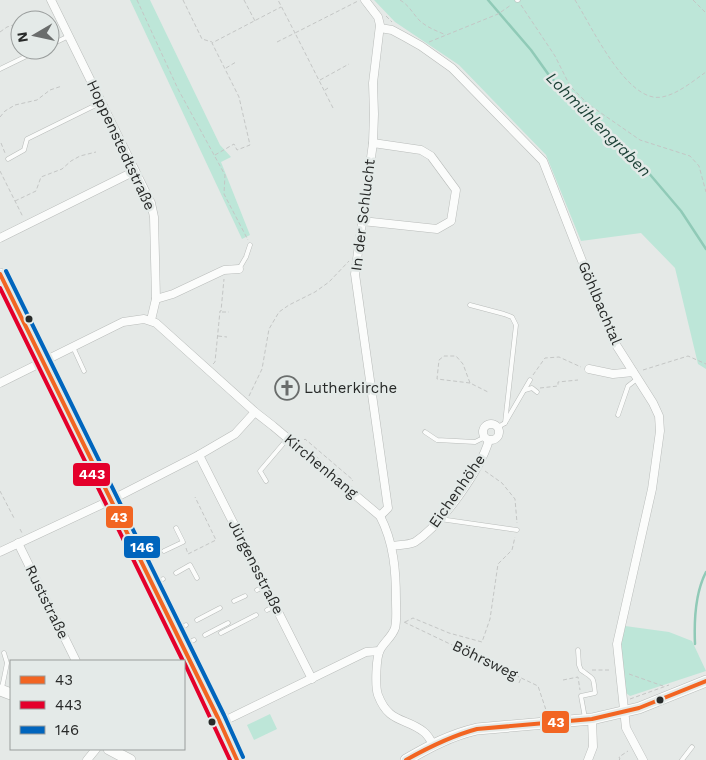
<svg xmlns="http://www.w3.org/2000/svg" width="706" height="760" viewBox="0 0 706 760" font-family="'Work Sans',sans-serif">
  <rect width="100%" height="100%" fill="#e5e9e7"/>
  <!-- green -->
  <g fill="#bde6d8">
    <path d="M130 0H150L220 145 231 157 221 162 250 235 242 239Z"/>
    <path d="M374 0H706V369L698 364 675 268 641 233 581 241 546 155 459 65 395 22Z"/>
    <path d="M625 626 669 632 692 641 706 671 630 696 626 693 621 643Z"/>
    <path d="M270 714 277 729 254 740 247 725Z"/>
  </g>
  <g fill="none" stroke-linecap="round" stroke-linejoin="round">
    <!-- stream -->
    <g stroke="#90cab7" stroke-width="2.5">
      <path d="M488 0 531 50 551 78 602 125 627 155 647 171 681 211 706 249"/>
      <path d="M695 644C694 621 695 593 706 572"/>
    </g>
    <!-- lane casing -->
    <g stroke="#b9bcba" stroke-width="5">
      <g id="lane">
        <path d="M517 0H518"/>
        <path d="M50 45 69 36"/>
        <path d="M0 69 39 50"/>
        <path d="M8 159 24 150 27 139 102 102"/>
        <path d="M239 269 246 257 250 245"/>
        <path d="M470 305 504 314 512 317 516 325 505 423"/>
        <path d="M73 347 84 371"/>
        <path d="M525 390 532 388 537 392"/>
        <path d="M618 415 628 386 637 379"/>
        <path d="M498 427 505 423 530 380"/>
        <path d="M425 432 437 440 475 442 485 437"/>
        <path d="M266 481 260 471 288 438"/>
        <path d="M440 519 517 530"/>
        <path d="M164 551 183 542 176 528"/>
        <path d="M143 562 152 558"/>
        <path d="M176 573 190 565 197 578"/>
        <path d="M154 583 163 579"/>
        <path d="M257 590 265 586"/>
        <path d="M234 601 245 596"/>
        <path d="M267 610 275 606"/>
        <path d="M197 620 220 608"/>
        <path d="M177 630 186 625"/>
        <path d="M221 633 256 615"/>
        <path d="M205 635 228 623"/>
        <path d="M184 645 194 640"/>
        <path d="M578 650 579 665 581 670C595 680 593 676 595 693L581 696 585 718"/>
        <path d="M2 688 7 663 4 653"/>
        <path d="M682 760 692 747"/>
      </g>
    </g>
    <!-- street casing -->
    <g stroke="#b9bcba" stroke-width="9">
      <g id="street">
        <path d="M51 0 151 203 154 217 156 299 151 320"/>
        <path d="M365 0 378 17 380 25 373 83 374 114 373 143 355 274 388 508 380 516"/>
        <path d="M380 28 392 30 405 37 421 46 452 68 543 161 613 340 653 403 659 416 660 431 652 489 617 644 626 728 643 760"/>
        <path d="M362 221 437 229 451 221 456 190 431 156 421 150 373 143"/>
        <path d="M0 238 135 171"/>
        <path d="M156 299 173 294 224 270 239 269"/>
        <path d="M589 369 613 374 633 372"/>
        <path d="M0 383 123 322 144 319 156 323 255 412 273 426 380 516C394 543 396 571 396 601 396 610 397 620 395 628 392 637 384 642 380 650 376 657 375 687 378 695 389 724 405 717 424 732 428 735 430 740 433 744"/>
        <circle cx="491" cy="432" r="8"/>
        <path d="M199 455 312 679"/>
        <path d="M18 543 76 661"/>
        <path d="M392 546C399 545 409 545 415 542 442 524 480 471 489 440"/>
        <path d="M0 552 111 500 199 455 235 434 255 412"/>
        <path d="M220 723 366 652 379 651"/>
        <path d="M87 760 96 749"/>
        <path d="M588 760 593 747 592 719"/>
      </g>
    </g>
    <!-- secondary casing -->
    <g stroke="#b9bcba" stroke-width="12">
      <g id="secondary">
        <path d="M0 274 218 718 237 760"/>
        <path d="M0 690 11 694"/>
        <path d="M109 749 130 760"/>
        <path d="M406 760C430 746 451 735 477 729L592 719 639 708 706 681"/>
      </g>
    </g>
    <!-- path -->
    <g stroke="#c4c6c5" stroke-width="1" stroke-dasharray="4 2.5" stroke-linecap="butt">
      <path d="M137 0 178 89 225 175 224 194 248 240"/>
      <path d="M183 0 202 39 212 42"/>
      <path d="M244 0 255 21"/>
      <path d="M400 0C409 5 413 14 420 21 428 28 437 31 446 35"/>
      <path d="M575 0C591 25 627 104 662 97 678 94 693 81 706 72"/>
      <path d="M693 0 706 13"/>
      <path d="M521 5 555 56 570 86 588 104 640 140 690 156 699 166 706 192"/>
      <path d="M386 16 392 22"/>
      <path d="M28 20 30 19"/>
      <path d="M0 32 7 27 20 23"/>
      <path d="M277 42 295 33 278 0"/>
      <path d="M429 42 498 14 511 5"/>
      <path d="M226 68 236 62"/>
      <path d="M320 80 349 64"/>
      <path d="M325 90 328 88"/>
      <path d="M333 108 295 33 358 1"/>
      <path d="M0 117 5 111 15 105 37 100 50 90 62 86"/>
      <path d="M1 143 5 153"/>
      <path d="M215 155 234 144 237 150 250 145 239 97 212 43 281 7"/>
      <path d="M0 171 23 217"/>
      <path d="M15 201 36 191 41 177 62 169 71 161 80 156 96 152"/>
      <path d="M222 312H229"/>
      <path d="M218 336 227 337"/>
      <path d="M213 364 215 362 220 311H221L224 279"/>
      <path d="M643 370 688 356 706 364"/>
      <path d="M533 375 545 358 559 357 581 367"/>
      <path d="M470 383 437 379 439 360 444 356H456L463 364 470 383 488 392"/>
      <path d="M540 388 558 386V382L578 380"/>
      <path d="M249 396 262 369 269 329 279 312 289 305 315 292 329 282 349 261"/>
      <path d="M304 440 305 439 353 480 352 481"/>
      <path d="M485 471 502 483 515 499 517 523"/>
      <path d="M0 491 14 518"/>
      <path d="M20 529 22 533"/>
      <path d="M186 548 188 554 216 540 195 497"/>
      <path d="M404 622 538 686 547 713"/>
      <path d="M405 622 413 618 449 633 482 642 490 619 498 564 512 550 515 537"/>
      <path d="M592 670H610"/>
      <path d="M629 674 663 686"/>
      <path d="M563 680 578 677 580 690"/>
      <path d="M519 683 521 678"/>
      <path d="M630 699 669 685"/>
      <path d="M619 760 620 759 619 757 628 751"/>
    </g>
    <!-- lane -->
    <use href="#lane" stroke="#fbfcfb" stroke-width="4"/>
    <!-- street -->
    <use href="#street" stroke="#fbfcfb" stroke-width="8"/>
    <!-- secondary -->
    <use href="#secondary" stroke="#fbfcfb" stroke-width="11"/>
    <!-- bus-1 casing -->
    <g stroke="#e4eae8" stroke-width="8">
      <g id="bus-1">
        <path d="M0 274 218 718 237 760"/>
        <path d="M406 760C429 747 451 736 477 729L592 719 639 708 706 681"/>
      </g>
    </g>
    <!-- bus-2 casing -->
    <g stroke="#e4eae8" stroke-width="8">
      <g id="bus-2">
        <path d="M0 288 183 661"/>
        <path d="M184 662 230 760"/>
      </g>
    </g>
    <!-- bus-3 casing -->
    <g stroke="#e4eae8" stroke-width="8">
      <path id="bus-3" d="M6 271 224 715 243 757"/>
    </g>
    <!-- bus-1 -->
    <use href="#bus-1" stroke="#f26522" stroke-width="4"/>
    <!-- bus-2 -->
    <use href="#bus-2" stroke="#e4002b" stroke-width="4"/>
    <!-- bus-3 -->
    <use href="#bus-3" stroke="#0065bd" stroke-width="4"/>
  </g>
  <!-- icons -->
  <defs>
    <g id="church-ring" transform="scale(1.25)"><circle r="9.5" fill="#e4eae8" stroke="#6a6d6c" stroke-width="1.5"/><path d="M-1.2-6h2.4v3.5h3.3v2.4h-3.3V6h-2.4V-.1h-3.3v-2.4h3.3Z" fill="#6a6d6c"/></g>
  </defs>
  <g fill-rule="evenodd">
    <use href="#church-ring" x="287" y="388"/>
  </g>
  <!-- markers -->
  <g fill="#282a29" stroke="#e4eae8" stroke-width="2">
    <circle cx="29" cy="319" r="4.5"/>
    <circle cx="660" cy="700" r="4.5"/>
    <circle cx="212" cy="722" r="4.5"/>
  </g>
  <g text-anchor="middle" stroke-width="5" stroke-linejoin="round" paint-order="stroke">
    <!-- street labels -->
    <g font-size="15" fill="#282a29" stroke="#e4eae8">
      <text transform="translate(121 145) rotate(65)" y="5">Hoppenstedtstraße</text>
      <text transform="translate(363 215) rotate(-83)" y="5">In der Schlucht</text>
      <text transform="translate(600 303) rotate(67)" y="5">Göhlbachtal</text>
      <text transform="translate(321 466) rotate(40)" y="5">Kirchenhang</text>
      <text transform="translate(457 491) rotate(-55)" y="5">Eichenhöhe</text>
      <text transform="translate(256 567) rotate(63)" y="5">Jürgensstraße</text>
      <text transform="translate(47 602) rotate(64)" y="5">Ruststraße</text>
      <text transform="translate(485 660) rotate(26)" y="5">Böhrsweg</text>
    </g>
    <!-- poi labels -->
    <g font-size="15" fill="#282a29" stroke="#e4eae8" text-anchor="start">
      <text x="304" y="393">Lutherkirche</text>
    </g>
    <!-- water labels -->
    <g font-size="16" font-style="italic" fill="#1a3f34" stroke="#e4eae8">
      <text transform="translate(599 124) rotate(45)" y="6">Lohmühlengraben</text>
    </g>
  </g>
  <g stroke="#e4eae8" stroke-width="2">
    <rect x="72" y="462" width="39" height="25" rx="5" fill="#e4002b"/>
    <rect x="105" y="505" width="29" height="24" rx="5" fill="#f26522"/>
    <rect x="123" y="535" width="38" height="24" rx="5" fill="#0065bd"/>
    <rect x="541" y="710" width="29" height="24" rx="5" fill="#f26522"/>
  </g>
  <g font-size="14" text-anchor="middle" font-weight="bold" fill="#fff">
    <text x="92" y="479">443</text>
    <text x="119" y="522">43</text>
    <text x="142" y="552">146</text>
    <text x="556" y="727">43</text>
  </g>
  <!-- legend -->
  <rect x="10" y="660" width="175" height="90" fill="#e4eae8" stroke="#999d9c"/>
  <rect x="20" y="676" width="25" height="8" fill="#f26522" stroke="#999d9c"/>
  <text x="55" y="685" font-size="15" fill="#282a29">43</text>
  <rect x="20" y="701" width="25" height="8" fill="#e4002b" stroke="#999d9c"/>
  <text x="55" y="710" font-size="15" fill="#282a29">443</text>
  <rect x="20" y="726" width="25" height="8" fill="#0065bd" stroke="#999d9c"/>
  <text x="55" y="735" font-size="15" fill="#282a29">146</text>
  <!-- north arrow -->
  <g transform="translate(35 35) rotate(261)"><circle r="24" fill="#e4eae8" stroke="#999d9c"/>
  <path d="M0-4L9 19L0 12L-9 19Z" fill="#6a6d6c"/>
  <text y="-8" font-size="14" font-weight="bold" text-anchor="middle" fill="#282a29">N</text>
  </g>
</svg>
